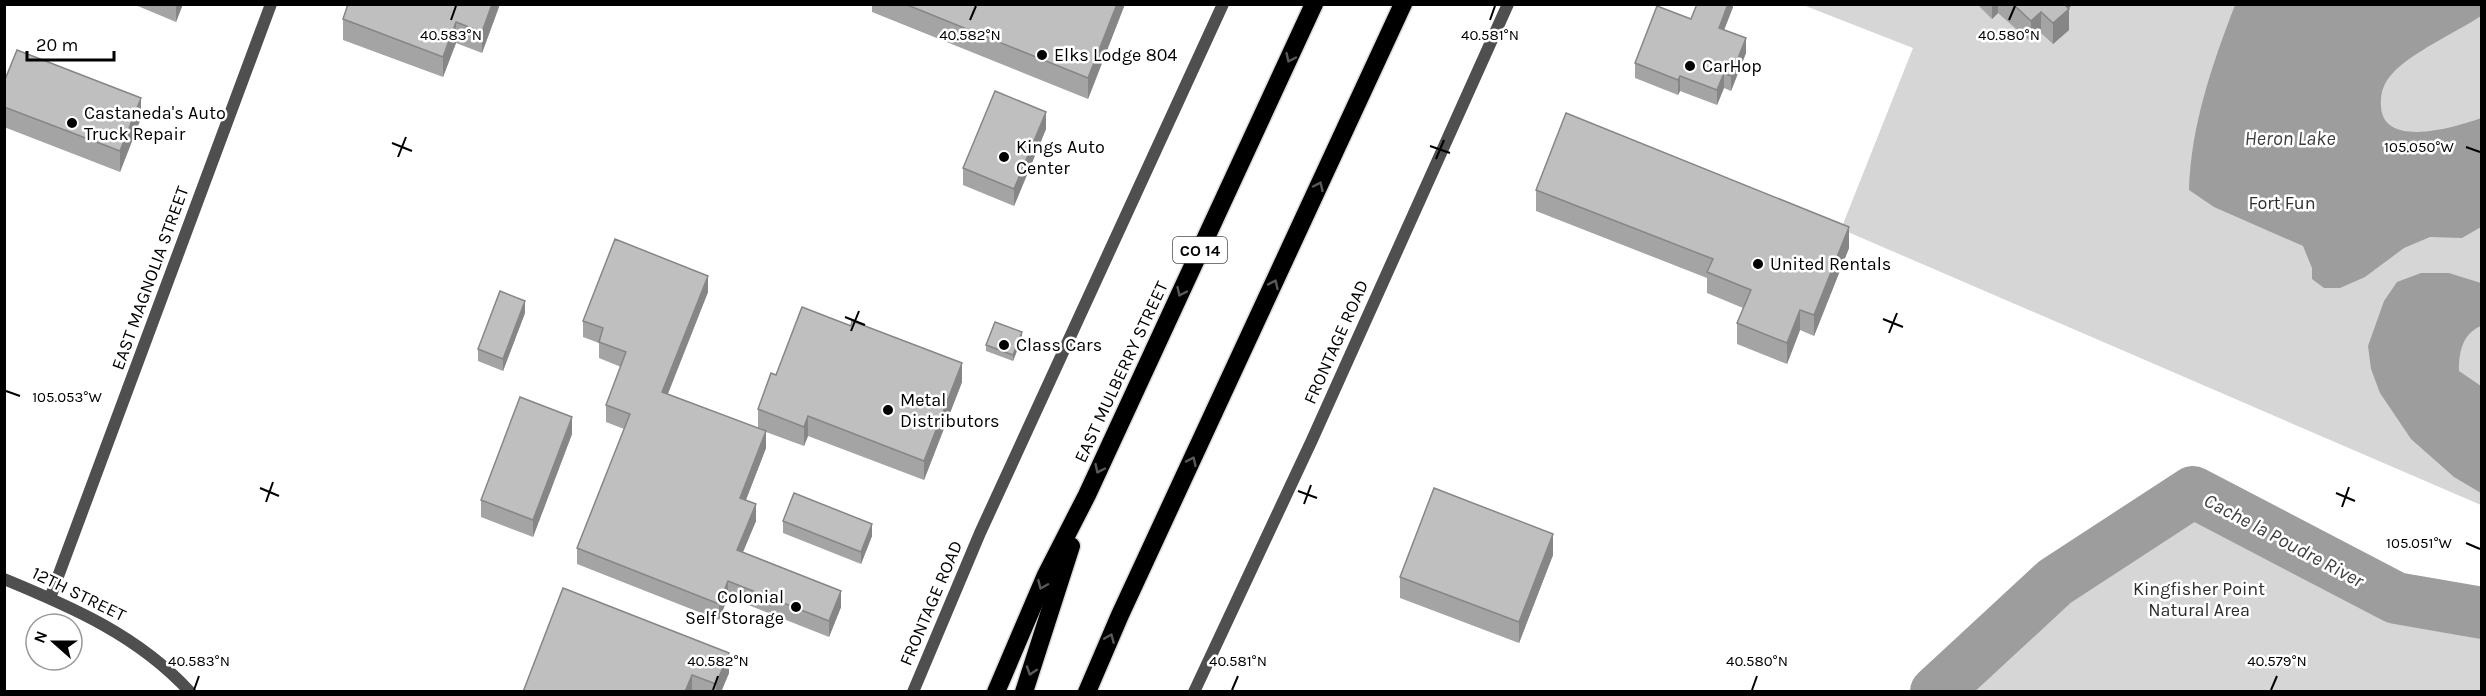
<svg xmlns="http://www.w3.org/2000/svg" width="2486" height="696" viewBox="0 0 2486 696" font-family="Karla,sans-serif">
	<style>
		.green { fill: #d6d6d6 }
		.water { fill: #9d9d9d }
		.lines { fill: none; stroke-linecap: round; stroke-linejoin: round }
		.river { stroke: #9d9d9d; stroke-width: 52 }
		.highway-casing { stroke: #dbdbdb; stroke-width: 21 }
		.street { stroke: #4f4f4f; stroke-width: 12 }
		.highway { stroke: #000; stroke-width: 18 }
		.wall { fill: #a4a4a4 }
		.shaded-wall { fill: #868686 }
		.building { fill: #bfbfbf; stroke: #868686; stroke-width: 1.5 }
		.oneway { stroke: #595959 }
		.ticks { fill: none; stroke: #000; stroke-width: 2 }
		.poi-dot { fill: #000; stroke: #fff; stroke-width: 2 }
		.labels { text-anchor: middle; stroke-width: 5; stroke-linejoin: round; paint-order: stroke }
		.shield { fill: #fff; stroke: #4c4c4c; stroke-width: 1.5 }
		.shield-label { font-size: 16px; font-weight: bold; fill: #000 }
		.poi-label { font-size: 18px; fill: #000; stroke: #fff; text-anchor: start }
		.park-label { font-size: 18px; fill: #2d2d2d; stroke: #fff }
		.street-label { font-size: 18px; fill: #000; stroke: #fff }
		.water-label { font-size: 20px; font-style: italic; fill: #3e3e3e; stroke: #fff }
		.ticks-label { font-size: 15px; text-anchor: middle; fill: #000; stroke: #fff; stroke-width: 5; stroke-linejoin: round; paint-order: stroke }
	</style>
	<rect width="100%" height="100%" fill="#fff"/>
	<!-- green -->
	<g class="green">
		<polygon points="1803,5 2481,5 2481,505 1841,229 1913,48"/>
		<polygon points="2193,492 2396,598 2481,613 2481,691 1936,691 2055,582"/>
	</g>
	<!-- water -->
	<g class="water">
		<path d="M2235,5H2481V16C2457,32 2410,53 2392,74C2383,84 2380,94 2381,107C2384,150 2459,126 2481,118V227L2462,238L2430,237L2404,248L2365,277L2340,288H2324L2312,279V268L2303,246L2214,207L2189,190C2191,125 2212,65 2235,5Z"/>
		<path d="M2421,273H2449L2481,283V326C2462,334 2459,352 2459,371L2481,386V493L2454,477L2411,439L2380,393L2371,369L2368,346L2384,301L2397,282Z"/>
	</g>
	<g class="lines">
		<!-- river -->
		<polyline class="river" points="1936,692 2055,582 2193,492 2396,598 2482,613"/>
		<!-- highway casing -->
		<g class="highway-casing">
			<g id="highway">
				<polyline points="996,692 1046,575 1087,495 1314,4"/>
				<polyline points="1024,692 1071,546"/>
				<polyline points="1087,692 1120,615 1403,4"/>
			</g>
		</g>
		<!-- street -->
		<g class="street">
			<path d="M4,579C72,607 139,636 190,692"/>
			<polyline points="50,598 271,4"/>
			<polyline points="913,692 980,533 1223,4"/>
			<polyline points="1194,692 1312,440 1508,4"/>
		</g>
		<!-- highway -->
		<use href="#highway" class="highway"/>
	</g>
	<!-- wall -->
	<g class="wall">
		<polygon points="133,4 183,4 176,22"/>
		<polygon points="348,4 500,4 482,53 456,43 443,77 343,40 343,19"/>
		<polygon points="872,4 1125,4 1088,99 872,12"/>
		<polygon points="1733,4 1733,7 1724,30 1746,53 1731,91 1724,88 1717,105 1680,91 1678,95 1635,78 1635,63 1691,19"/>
		<polygon points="1977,4 2073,4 2068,9 2069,30 2053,44 2041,33 2031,42 1998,13 1992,19"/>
		<polygon points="4,82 141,118 120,172 4,127"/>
		<polygon points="1046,129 1014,206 963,185 963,168"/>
		<polygon points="1536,190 1849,248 1814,336 1800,330 1787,364 1737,344 1737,323 1743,308 1707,293 1707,278 1536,211"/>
		<polygon points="708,292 668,394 758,428 758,409 776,375 962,382 924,480 808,436 804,446 766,432 766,448 746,500 756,521 743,552 841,607 829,637 728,597 719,620 577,564 577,548 624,429 606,422 606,405 621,367 599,358 599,343 583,337 583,321"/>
		<polygon points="525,313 503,371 478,361 478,349"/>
		<polygon points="1022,338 1013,361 986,351 986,345"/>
		<polygon points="572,434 533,537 481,517 481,500"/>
		<polygon points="783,521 872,536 861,564 783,533"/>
		<polygon points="1553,555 1519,643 1400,598 1400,577"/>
		<polygon points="563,588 729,673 721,692 523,692"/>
	</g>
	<!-- shaded-wall -->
	<g class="shaded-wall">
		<polygon points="176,4 183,4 176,22"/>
		<polygon points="492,4 500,4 482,53 482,32"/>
		<polygon points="1117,4 1125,4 1088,99 1088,78"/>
		<polygon points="1728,4 1733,4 1733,7 1719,43 1719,28"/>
		<polygon points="1992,4 1998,4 1998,13 1992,19"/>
		<polygon points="2059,4 2073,4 2065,12 2069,9 2069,30 2053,44 2053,23"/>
		<polygon points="2041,12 2041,33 2031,42 2031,21"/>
		<polygon points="456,22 456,43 443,77 443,57"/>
		<polygon points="1746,38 1746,53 1731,91 1731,76"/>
		<polygon points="1724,73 1724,88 1717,105 1717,90"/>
		<polygon points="1680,76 1680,91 1678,95 1678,80"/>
		<polygon points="141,98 141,118 120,172 120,151"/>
		<polygon points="1046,112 1046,129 1014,206 1014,189"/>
		<polygon points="1849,227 1849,248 1814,336 1814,315"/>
		<polygon points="708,276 708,292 662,408 662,392"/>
		<polygon points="525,301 525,313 503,371 503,359"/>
		<polygon points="1800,310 1800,330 1787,364 1787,343"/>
		<polygon points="1022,332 1022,338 1013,361 1013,355"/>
		<polygon points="962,363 962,382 924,480 924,461"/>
		<polygon points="808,416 808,436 804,446 804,427"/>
		<polygon points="572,417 572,434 533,537 533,520"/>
		<polygon points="766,431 766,448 740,515 740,498"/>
		<polygon points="756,504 756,521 737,566 737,550"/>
		<polygon points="872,524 872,536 861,564 861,552"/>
		<polygon points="1553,534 1553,555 1519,643 1519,622"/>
		<polygon points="728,581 728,597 719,620 719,604"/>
		<polygon points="841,591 841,607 829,637 829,621"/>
		<polygon points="729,653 729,673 721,692 716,692 716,684"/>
		<polygon points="692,675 692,692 685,692"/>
	</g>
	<!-- building -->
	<g class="building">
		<polygon points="348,4 492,4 482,32 456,22 443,57 343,19"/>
		<polygon points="905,4 1117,4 1088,78"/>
		<polygon points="1697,4 1728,4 1719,28 1746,38 1731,76 1724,73 1717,90 1680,76 1678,80 1635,63 1657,6 1691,19"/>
		<polygon points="2013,4 2064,4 2069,9 2053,23 2041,12 2031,21"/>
		<polygon points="17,50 141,98 120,151 4,107 4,82"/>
		<polygon points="995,91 1046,112 1014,189 963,168"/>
		<polygon points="1566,113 1849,227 1814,315 1800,310 1787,343 1737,323 1751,290 1707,272 1713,259 1536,190"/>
		<polygon points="615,239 708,276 662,392 766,431 740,498 756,504 737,550 841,591 829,621 728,581 719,604 577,548 630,414 606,405 626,352 599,342 603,328 583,321"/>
		<polygon points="500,291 525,301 503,359 478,349"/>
		<polygon points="802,307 851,326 852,321 962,363 924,461 808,416 804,427 758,409 771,373 776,375"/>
		<polygon points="995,322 1022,332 1013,355 986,345"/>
		<polygon points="520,397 572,417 533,520 481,500"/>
		<polygon points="1434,488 1553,534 1519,622 1400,577"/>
		<polygon points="794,493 872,524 861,552 783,521"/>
		<polygon points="563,588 729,653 716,684 692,675 685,692 523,692"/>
	</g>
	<!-- one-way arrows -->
	<defs><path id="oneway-chevron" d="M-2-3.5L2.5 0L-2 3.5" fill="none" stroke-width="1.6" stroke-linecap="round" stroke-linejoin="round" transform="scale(1.5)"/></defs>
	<g class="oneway">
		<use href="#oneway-chevron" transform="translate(1290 58) rotate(115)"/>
		<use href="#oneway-chevron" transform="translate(1319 186) rotate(-65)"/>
		<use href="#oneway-chevron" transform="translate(1274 284) rotate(-65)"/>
		<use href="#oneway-chevron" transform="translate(1181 292) rotate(115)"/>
		<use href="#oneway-chevron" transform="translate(1192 461) rotate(-65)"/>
		<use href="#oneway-chevron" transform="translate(1099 469) rotate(115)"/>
		<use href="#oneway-chevron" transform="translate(1042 585) rotate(113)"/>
		<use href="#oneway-chevron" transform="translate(1110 638) rotate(-67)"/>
		<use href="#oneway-chevron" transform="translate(1031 671) rotate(108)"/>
	</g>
	<!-- ticks -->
	<path class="ticks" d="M451,20L456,6M970,20L976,6M1490,20L1495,6M2009,20L2015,6M392,143L412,151M1430,146L1450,153M2466,147L2480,152M398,157L406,137M1436,159L1444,140M845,317L865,325M1883,319L1903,327M851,331L859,311M1889,333L1897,313M6,391L20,396M260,488L279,496M1298,491L1317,498M2336,493L2355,501M266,502L273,482M1304,504L1311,485M2342,507L2349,487M2466,543L2480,549M194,690L199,676M713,690L718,676M1232,690L1238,676M1752,690L1757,676M2271,690L2277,676"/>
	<!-- markers -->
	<g class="poi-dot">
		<circle cx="1042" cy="55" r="6"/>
		<circle cx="1690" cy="66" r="6"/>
		<circle cx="72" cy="123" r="6"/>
		<circle cx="1004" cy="157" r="6"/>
		<circle cx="1758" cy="264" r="6"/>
		<circle cx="1004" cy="345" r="6"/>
		<circle cx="888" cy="410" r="6"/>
		<circle cx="796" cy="607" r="6"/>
	</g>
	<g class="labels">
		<!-- shield labels -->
		<rect class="shield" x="1173" y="237" width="54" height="26" rx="4.5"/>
		<g class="shield-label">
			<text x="1200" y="256">CO 14</text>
		</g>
		<!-- poi labels -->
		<g class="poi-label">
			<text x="1054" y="61">Elks Lodge 804</text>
			<text x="1702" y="72">CarHop</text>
			<text x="84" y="119">Castaneda's Auto<tspan x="84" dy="21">Truck Repair</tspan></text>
			<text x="1016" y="153">Kings Auto<tspan x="1016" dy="21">Center</tspan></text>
			<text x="1770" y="270">United Rentals</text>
			<text x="1016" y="351">Class Cars</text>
			<text x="900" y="406">Metal<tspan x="900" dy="21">Distributors</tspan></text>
			<text x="784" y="603" text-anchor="end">Colonial<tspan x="784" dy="21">Self Storage</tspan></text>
		</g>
		<!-- park labels -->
		<g class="park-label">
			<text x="2282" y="209">Fort Fun</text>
			<text x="2199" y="595">Kingfisher Point<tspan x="2199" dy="21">Natural Area</tspan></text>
		</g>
		<!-- street labels -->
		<g class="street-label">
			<text transform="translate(150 278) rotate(-70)" y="6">EAST MAGNOLIA STREET</text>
			<text transform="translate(1336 342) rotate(-66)" y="6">FRONTAGE ROAD</text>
			<text transform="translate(1121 372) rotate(-65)" y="6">EAST MULBERRY STREET</text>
			<text transform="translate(79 594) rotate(26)" y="6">12TH STREET</text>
			<text transform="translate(931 603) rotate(-67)" y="6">FRONTAGE ROAD</text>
		</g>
		<!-- water labels -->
		<g class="water-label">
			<text x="2290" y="145">Heron Lake</text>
			<text transform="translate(2284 540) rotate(28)" y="7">Cache la Poudre River</text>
		</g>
	</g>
	<g class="ticks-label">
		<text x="2009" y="40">40.580°N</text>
		<text x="451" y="40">40.583°N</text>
		<text x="970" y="40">40.582°N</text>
		<text x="1490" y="40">40.581°N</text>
		<text x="2419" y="152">105.050°W</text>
		<text x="67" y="402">105.053°W</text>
		<text x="2419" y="548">105.051°W</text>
		<text x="199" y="666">40.583°N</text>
		<text x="718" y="666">40.582°N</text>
		<text x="1238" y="666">40.581°N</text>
		<text x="1757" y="666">40.580°N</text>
		<text x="2277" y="666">40.579°N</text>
	</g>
	<!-- border -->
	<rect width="2486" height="696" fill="none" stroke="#000000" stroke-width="12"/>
	<!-- north arrow -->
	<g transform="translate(54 642) rotate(291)"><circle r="28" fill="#ffffff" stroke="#999999" stroke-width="1.5"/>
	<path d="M0-4.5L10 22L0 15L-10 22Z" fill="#000000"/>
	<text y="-9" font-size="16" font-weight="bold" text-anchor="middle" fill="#000000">N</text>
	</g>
	<!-- scale -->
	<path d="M27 51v9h87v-9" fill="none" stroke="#000000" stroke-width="3"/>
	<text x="36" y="51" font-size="18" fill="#000000" stroke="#ffffff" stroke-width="4.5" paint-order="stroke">20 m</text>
</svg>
